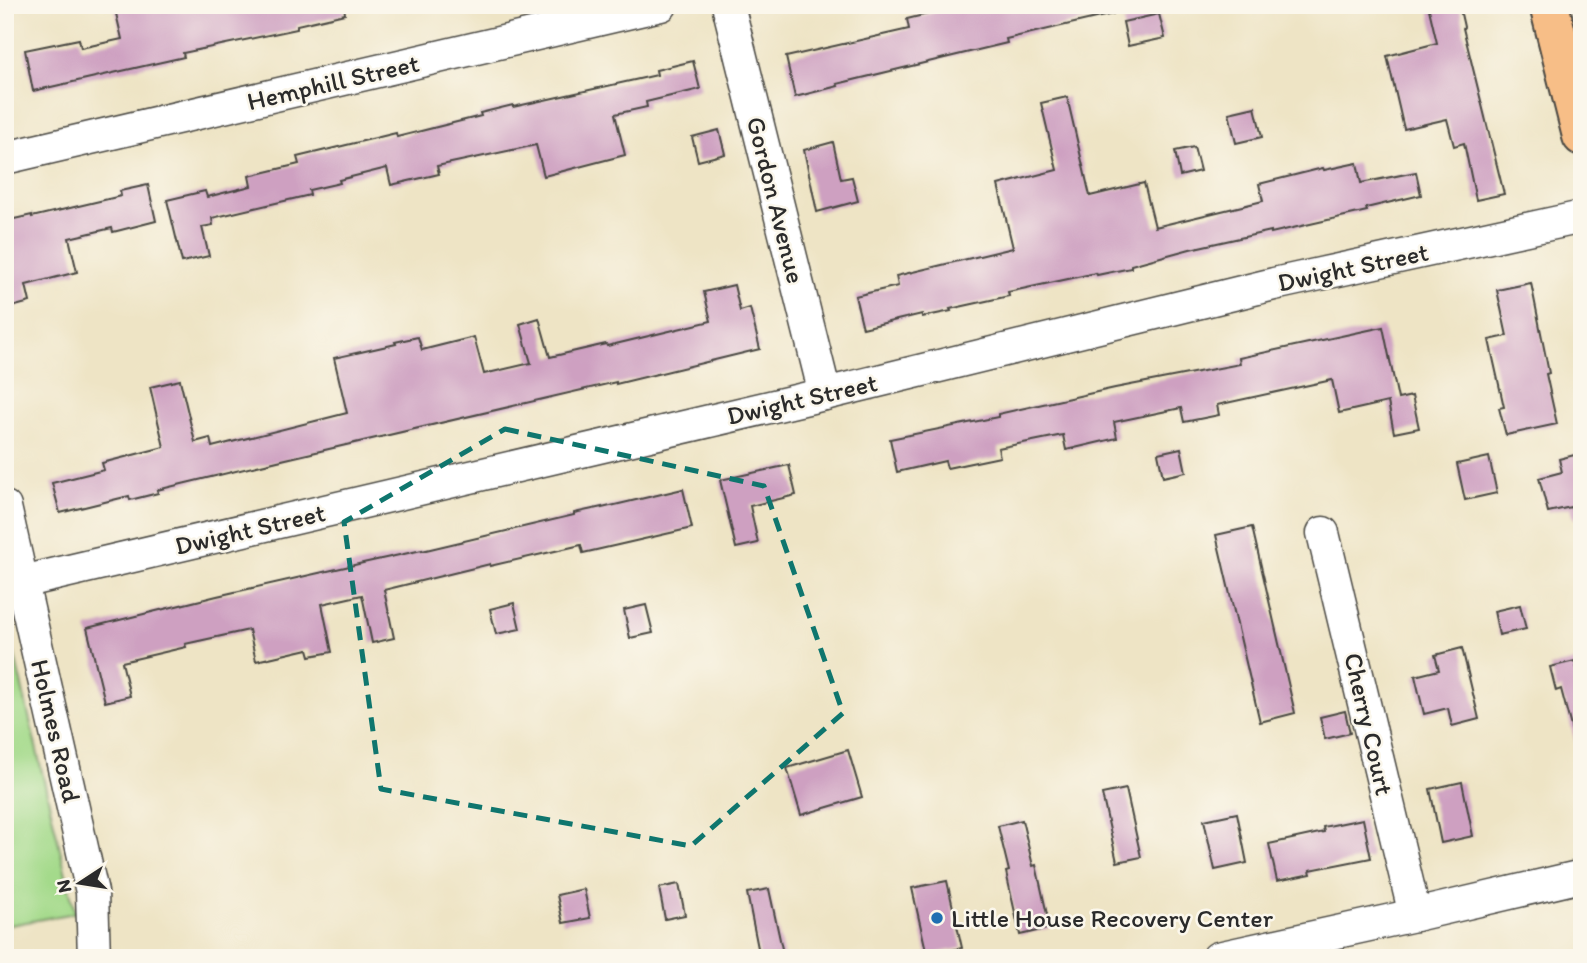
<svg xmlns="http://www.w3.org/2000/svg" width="1587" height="963" viewBox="0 0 1587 963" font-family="Itim,sans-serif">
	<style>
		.built { fill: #f5cfda }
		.green { fill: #a4da8b; stroke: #68825b; stroke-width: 2 }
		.building { fill: #cea0c1 }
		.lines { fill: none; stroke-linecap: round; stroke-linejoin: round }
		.minor-casing { stroke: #484742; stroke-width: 35 }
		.major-casing { stroke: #484742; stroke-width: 42 }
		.minor { stroke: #fff; stroke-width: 32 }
		.major { stroke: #f7be87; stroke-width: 38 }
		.marked { fill: none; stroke: #0f766e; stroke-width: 5; stroke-dasharray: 14 9; stroke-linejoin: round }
		.poi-dot { fill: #1f6fb2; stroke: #fbf7ec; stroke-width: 2.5 }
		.labels { text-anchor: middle; stroke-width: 5; stroke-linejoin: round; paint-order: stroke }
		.street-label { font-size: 26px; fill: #2b2b2b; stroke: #fbf7ec }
		.poi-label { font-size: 26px; fill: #2b2b2b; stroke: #fbf7ec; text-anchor: start }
	</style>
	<rect width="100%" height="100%" fill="#fbf7ec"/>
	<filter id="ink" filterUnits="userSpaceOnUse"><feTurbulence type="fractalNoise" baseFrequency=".0143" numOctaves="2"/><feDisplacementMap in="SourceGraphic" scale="14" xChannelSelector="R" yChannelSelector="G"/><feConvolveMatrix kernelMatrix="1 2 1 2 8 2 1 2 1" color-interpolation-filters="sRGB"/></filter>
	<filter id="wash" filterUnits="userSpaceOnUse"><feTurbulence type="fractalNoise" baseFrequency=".00686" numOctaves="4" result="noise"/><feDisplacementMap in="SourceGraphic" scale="28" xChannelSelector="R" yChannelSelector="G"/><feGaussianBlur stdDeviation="1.57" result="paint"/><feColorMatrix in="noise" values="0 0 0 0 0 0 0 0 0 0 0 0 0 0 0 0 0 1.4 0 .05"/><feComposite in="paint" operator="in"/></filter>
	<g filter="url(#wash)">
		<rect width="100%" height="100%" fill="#eee4c5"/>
		<!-- built -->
		<polygon class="built" points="1569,5 1582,5 1582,52"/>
		<!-- green -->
		<polygon class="green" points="5,614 75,913 5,926"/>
		<g id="blocks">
			<!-- building -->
			<g class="building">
				<polygon points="114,5 344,5 345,14 297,25 297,29 183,53 184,57 33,91 25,50 79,39 81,48 122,39"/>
				<polygon points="965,5 1112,5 1113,14 1006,39 1007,43 837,84 838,86 795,97 786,57 909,29 907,19"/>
				<polygon points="1428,5 1459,5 1464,27 1463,28 1504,194 1476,200 1464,143 1454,146 1447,119 1404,129 1387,56 1437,43"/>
				<polygon points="1159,14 1165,38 1128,46 1123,22"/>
				<polygon points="693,61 700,89 646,102 647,107 615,114 625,155 544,176 536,145 437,166 439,174 391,185 387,168 339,180 340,183 309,190 310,195 212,218 213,225 202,227 209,256 182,262 167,200 205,191 207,197 251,186 249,176 299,164 297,157 396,133 397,137 481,116 480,113 513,105 513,107 657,75 656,70"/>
				<polygon points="1067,97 1090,196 1144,183 1155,227 1263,201 1259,184 1323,168 1324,170 1357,163 1361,183 1416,172 1421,195 1366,208 1367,211 1271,233 1271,231 1190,249 1131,265 1131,268 1097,275 1096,273 1008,292 1009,296 950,309 951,311 922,317 922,314 863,328 855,296 898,286 896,276 1013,248 998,185 1057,170 1041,103"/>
				<polygon points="1255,107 1262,137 1236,143 1229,113"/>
				<polygon points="719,130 725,154 698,161 692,137"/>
				<polygon points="833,142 841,179 852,177 858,201 817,212 804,150"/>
				<polygon points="1194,147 1200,171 1180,176 1175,151"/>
				<polygon points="148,185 156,221 113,232 112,228 69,238 77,272 26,285 30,302 8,308 5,296 5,221 32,215 32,217 121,196 120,191"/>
				<polygon points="1531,283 1549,373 1546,374 1557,424 1506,435 1499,408 1504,407 1489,340 1507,336 1497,290"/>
				<polygon points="734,285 740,311 750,308 760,349 616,384 616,382 286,459 157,490 158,493 130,500 129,496 60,513 52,483 104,470 102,463 164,447 150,387 180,380 195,442 210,438 212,447 347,413 334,358 396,344 395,342 418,337 422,350 474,337 484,374 531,363 520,324 539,318 550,357 606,344 607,346 711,321 704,292"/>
				<polygon points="1383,327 1398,399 1412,396 1419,428 1394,433 1388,402 1339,413 1332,380 1217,405 1219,415 1184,422 1181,408 1114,422 1117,438 1066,450 1063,435 998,448 1000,457 947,468 945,461 897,472 890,439 998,417 998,414 1115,388 1240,364 1239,358"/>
				<polygon points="1181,448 1186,472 1163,477 1158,453"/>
				<polygon points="1582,453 1582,518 1574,519 1571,507 1548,512 1539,478 1562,472 1559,459"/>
				<polygon points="1489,457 1497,493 1465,500 1457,464"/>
				<polygon points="789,465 796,495 750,506 758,543 736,548 720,480"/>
				<polygon points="683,489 692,528 583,553 581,545 490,566 490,564 384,590 394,638 372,643 362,595 322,604 332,652 310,656 308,649 256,661 249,630 185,644 186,647 122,662 130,696 105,702 87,628 217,596 363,563 422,550 422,551 574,515 574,513 602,507 602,508"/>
				<polygon points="1252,527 1295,713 1260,722 1216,535"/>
				<polygon points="514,603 520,629 496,634 490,609"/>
				<polygon points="646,605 653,633 630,638 624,610"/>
				<polygon points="1520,605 1526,629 1499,635 1494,611"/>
				<polygon points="1462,648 1479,719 1452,726 1448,708 1424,714 1415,676 1439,670 1435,655"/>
				<polygon points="1575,661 1582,689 1582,741 1575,742 1561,689 1556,691 1550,667"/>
				<polygon points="1345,711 1350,733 1325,739 1320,717"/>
				<polygon points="848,750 862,797 801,815 787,768"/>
				<polygon points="1462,782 1473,836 1441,843 1430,789"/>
				<polygon points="1126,789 1141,857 1117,862 1102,794"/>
				<polygon points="1237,813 1247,863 1215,870 1204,820"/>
				<polygon points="1363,819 1371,858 1310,870 1311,874 1277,881 1269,844 1324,832 1323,827"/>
				<polygon points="1022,820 1033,866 1036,865 1050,928 1020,935 1006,872 1009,871 998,826"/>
				<polygon points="947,881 962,948 927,955 912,888"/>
				<polygon points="679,884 685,915 665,919 659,888"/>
				<polygon points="584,889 590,918 563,923 557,895"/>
				<polygon points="769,889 784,958 760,958 747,893"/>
			</g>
		</g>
	</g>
	<g filter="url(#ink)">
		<use href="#blocks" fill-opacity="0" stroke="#484742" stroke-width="2"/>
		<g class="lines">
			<!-- minor casing -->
			<g class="minor-casing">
				<g id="minor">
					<polyline points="728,5 825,394"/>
					<polyline points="5,158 661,5"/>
					<polyline points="5,507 92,892 94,958"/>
					<polyline points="1323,533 1415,915"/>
					<polyline points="22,582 825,394 1274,284 1582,217"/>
					<polyline points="1218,958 1415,915 1582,876"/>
				</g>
			</g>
			<!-- major casing -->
			<g class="major-casing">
				<polyline id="major" points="1549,5 1582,136"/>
			</g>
			<!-- minor -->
			<use href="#minor" class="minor"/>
			<!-- major -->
			<use href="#major" class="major"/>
		</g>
	</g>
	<!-- marked area -->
	<path class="marked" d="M505,429L764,486L843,713L691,846L381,789L344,522Z"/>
	<!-- markers -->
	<circle class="poi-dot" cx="937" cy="918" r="7"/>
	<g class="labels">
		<!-- street labels -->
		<g class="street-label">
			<text transform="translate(333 82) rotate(-13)" y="9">Hemphill Street</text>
			<text transform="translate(776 200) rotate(76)" y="9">Gordon Avenue</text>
			<text transform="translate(1353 267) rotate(-12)" y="9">Dwight Street</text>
			<text transform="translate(802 399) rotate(-13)" y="9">Dwight Street</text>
			<text transform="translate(250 529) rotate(-13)" y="9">Dwight Street</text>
			<text transform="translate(1369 724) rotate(77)" y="9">Cherry Court</text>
			<text transform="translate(56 731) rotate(77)" y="9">Holmes Road</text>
		</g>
		<!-- poi labels -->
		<g class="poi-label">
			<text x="951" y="927">Little House Recovery Center</text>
		</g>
	</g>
	<!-- margin -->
	<rect width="1587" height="963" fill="none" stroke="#fbf7ec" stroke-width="28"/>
	<!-- north arrow -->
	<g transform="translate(80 883) rotate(258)" stroke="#fbf7ec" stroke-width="5" paint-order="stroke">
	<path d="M0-5L12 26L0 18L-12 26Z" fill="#2b2b2b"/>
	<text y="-10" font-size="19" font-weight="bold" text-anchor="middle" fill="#2b2b2b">N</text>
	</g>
</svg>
